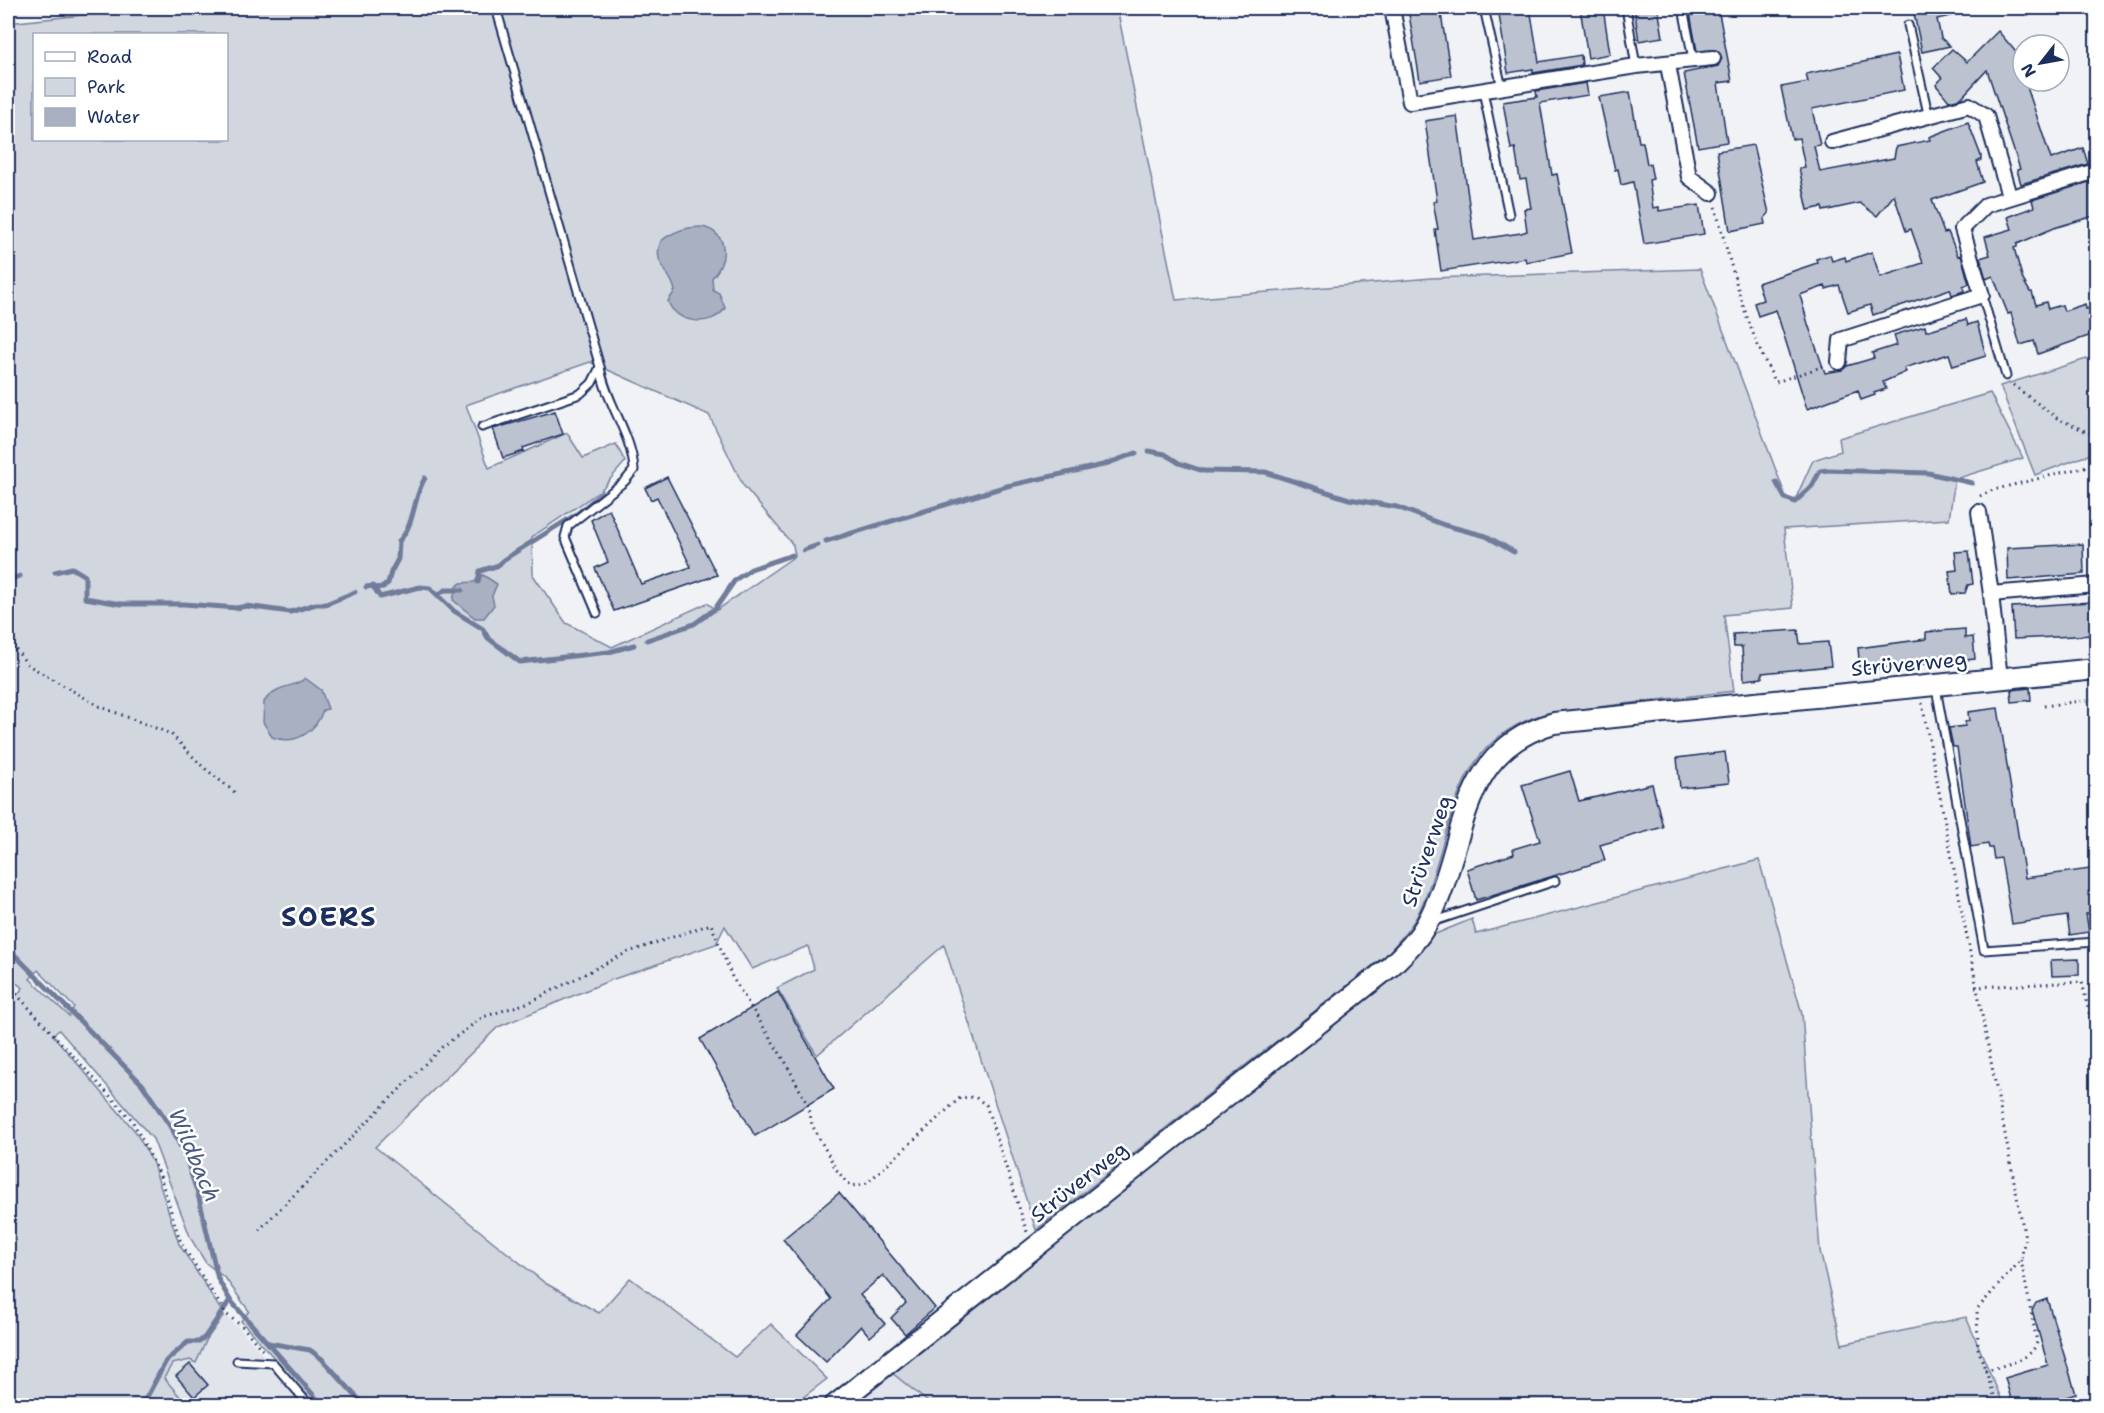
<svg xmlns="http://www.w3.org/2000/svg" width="2104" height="1413" viewBox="0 0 2104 1413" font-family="'Shantell Sans',sans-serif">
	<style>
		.built { fill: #e1e4ea }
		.green { fill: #d2d6df; stroke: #76829e; stroke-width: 1.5; fill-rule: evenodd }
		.water { fill: #a8b0c2; stroke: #707c9a; stroke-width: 1.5 }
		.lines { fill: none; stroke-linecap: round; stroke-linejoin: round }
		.stream { stroke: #707c9a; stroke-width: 5 }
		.building { fill: #bcc2d0; stroke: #1b2f5e; stroke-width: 1.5 }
		.lane-casing { stroke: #1b2f5e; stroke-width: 11 }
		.street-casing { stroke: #1b2f5e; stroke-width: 18 }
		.secondary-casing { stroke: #1b2f5e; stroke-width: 24 }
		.path { stroke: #1b2f5e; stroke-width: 3; stroke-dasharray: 1.5 4.5; stroke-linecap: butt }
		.lane { stroke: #fff; stroke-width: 7 }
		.street { stroke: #fff; stroke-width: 14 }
		.secondary { stroke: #fff; stroke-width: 20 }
		.labels { text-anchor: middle; stroke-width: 5; stroke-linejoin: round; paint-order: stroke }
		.street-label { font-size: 21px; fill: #1b2f5e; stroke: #fff }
		.water-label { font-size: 22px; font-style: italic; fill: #4c5c81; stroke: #fff }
		.district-label { font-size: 27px; font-weight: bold; letter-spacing: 1.5px; fill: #1b2f5e; stroke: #fff }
	</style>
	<rect width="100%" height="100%" fill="#f1f2f5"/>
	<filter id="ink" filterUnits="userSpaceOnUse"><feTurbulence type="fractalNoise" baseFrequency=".0167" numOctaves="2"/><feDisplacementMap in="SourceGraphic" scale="12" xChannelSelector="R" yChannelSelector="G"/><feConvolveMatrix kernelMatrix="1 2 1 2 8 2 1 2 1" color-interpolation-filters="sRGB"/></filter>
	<g filter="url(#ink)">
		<!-- built -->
		<g class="built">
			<polygon points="224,1315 240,1329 307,1405 187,1405 164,1379 172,1364 190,1360 197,1363 207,1339"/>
			<polygon points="891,1372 933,1405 851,1406"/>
		</g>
		<!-- green -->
		<g class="green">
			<path d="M149,8H1117L1176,300L1431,278L1700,269L1786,497L1795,500L1813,460L1841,451L1839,438L1990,393L2023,458L1955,479L1949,519L1784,529L1793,608L1724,615L1734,691L1548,713C1445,740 1456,836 1417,916C1409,930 1397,943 1386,955L1036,1230L944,945L817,1055L777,988L814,969L808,946L752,969L725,926L716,944L611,980L498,1027L375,1147L545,1283L599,1313L630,1278L735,1357L771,1324L827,1379L793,1405H316L241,1321L249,1311L226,1279L206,1263L191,1239L153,1139L59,1030L53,1035L135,1131L152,1161L179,1244L224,1315L207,1339L196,1363L190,1360L172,1364L164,1378L187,1405H8V989L17,995L23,988L8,977V23ZM34,34H226V140H34ZM590,362L709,415L743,485L793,545L795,556L717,610L707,603L612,647L566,623L533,575L532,537L600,491L625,462L616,444L583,458L567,433L489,468L466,405ZM38,970L74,1007L69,1016L30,979Z"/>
			<polygon points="2096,356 2096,452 2035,475 2000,386"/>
			<polygon points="1759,860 1802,1014 1820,1251 1842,1344 1966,1317 2003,1403 2007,1405 933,1406 891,1372 1428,937 1472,919 1476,934"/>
		</g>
		<!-- water -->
		<g class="water">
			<path d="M703,227C729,234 728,260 712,278L713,290L719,293L725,308C713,328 675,324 668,301L675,291C672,272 651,264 661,241C674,231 686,227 703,227Z"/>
			<polygon points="483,575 497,584 492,596 494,605 484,618 475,618 453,600 456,587 461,583 474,582"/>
			<path d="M305,678L321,690L328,709L323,710C316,732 295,746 272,737L263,722L264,702C278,682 295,689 305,678Z"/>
		</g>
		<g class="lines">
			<!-- stream -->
			<g class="stream">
				<polyline points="1149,451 1165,454 1179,463 1203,471 1265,472 1349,499 1397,507 1444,525 1486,536 1514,552"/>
				<polyline points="1776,482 1785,498 1795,502 1812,486 1820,471 1828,470 1928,473 1972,483"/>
				<polyline points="826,541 1007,486 1103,465 1136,453"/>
				<polyline points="804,550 818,545"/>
				<polyline points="55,572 72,568 85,576 85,598 121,604 184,604 237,608 246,606 290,612 316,604 326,604 355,592"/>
				<polyline points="8,580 20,576"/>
				<polyline points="478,582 480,571 499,565 503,560 578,513 602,493"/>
				<polyline points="366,587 373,586 380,597 420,587 430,588 454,611 483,629 488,638 520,662 609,652 634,645"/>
				<path d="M374,588L383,587L388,583L391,572L398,559L399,541C415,525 413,497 425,478"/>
				<polyline points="438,595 445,590 462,590"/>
				<polyline points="647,640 694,624 715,609 735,580 751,569 792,555"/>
				<polyline points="8,948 142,1084 170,1126 184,1153 198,1194 218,1279 230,1300 323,1406"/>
				<polyline points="268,1343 310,1350 322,1359 365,1406"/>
				<polyline points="142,1406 166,1361 188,1342 199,1342 205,1337 230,1300"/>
			</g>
		</g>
		<!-- building -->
		<g class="building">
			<polygon points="1408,8 1440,8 1451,76 1420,81"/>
			<polygon points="1498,8 1530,8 1539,62 1581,55 1582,65 1533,73 1533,69 1508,73"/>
			<polygon points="1580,8 1603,8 1610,54 1588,58"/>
			<polygon points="1634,8 1658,8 1663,37 1639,41"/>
			<polygon points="1689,8 1718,8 1732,81 1718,83 1727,142 1698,147 1684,73 1718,66 1722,58 1716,50 1697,51"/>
			<polygon points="1922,8 1962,8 1963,13 1937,19 1941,38 1950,46 1922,52 1913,9"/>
			<polygon points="1998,31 2016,52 2023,81 2025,81 2051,159 2083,148 2088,164 2021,184 2017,170 2020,169 1987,70 1961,98 1949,101 1936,85 1942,78 1933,68 1952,49 1967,62"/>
			<polygon points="1897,55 1904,90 1812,109 1820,145 1814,146 1820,172 1894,158 1896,147 1930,140 1929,137 1968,122 1981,156 1981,160 1977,162 1983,182 1932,200 1944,233 1948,232 1958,256 1961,255 1969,284 1963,286 1964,291 1952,295 1950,289 1873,315 1870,305 1848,312 1839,285 1826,289 1825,286 1800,295 1808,324 1825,373 1842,370 1847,366 1874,358 1872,353 1897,345 1894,335 1925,326 1926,331 1966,319 1968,325 1977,322 1986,356 1953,366 1949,354 1904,368 1906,372 1883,382 1886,389 1874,393 1875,395 1861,400 1858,390 1807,409 1776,310 1758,316 1754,303 1763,300 1758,283 1817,263 1816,259 1830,255 1832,261 1845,257 1846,261 1872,252 1880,277 1923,263 1911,229 1906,231 1894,195 1877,216 1860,203 1823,211 1822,207 1808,210 1799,168 1805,167 1799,138 1792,139 1781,87 1808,82 1806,74"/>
			<polygon points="1586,83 1588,95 1540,103 1552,175 1557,174 1572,253 1526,262 1525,258 1441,271 1435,230 1438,229 1433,202 1437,201 1425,121 1457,116 1474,240 1521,233 1527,231 1524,209 1531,208 1526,179 1520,180 1515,148 1511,149 1503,102 1537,97 1536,91"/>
			<polygon points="1630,92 1639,142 1643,142 1647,164 1650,164 1653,179 1649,180 1653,208 1659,207 1659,211 1699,205 1704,234 1644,244 1633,182 1621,185 1618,169 1615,170 1599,97"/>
			<polygon points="1753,145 1769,213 1764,219 1765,224 1730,231 1717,151"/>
			<polygon points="2089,182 2095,184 2097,189 2097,215 2054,228 2017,244 2017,247 2014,248 2023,280 2030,292 2032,292 2036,305 2046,302 2048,309 2062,305 2064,311 2085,304 2086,309 2097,306 2097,333 2038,354 2034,341 2020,345 2011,313 2008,314 1993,276 1986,279 1980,258 1990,255 1985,237 2012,229 2008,217 2034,207 2032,200"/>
			<polygon points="555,411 563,434 523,448 524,451 503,458 493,429"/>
			<polygon points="667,477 717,575 614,611 595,568 608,562 591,520 609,509 641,584 691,567 657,497 651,500 645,488"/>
			<polygon points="2083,544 2084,574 2008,580 2007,548"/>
			<polygon points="1969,551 1973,584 1968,585 1965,593 1952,594 1949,571 1957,570 1955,552"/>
			<polygon points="2091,602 2093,635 2014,639 2012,607"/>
			<polygon points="1965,629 1965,638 1973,637 1975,659 1860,670 1858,648 1926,639 1926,632"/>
			<polygon points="1798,630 1800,644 1828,642 1831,666 1762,673 1762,678 1744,680 1742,647 1734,647 1733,634"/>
			<polygon points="2030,688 2031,700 2012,702 2011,690"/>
			<polygon points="1998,708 2025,878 2097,868 2097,913 2086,914 2089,932 2070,935 2067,916 2012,924 2001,858 1994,859 1992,848 1989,848 1988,844 1971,847 1957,747 1953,747 1949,728 1965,726 1965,722 1969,721 1968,712"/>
			<polygon points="1725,752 1729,783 1680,788 1677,758"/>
			<polygon points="1570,771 1579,801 1652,784 1663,827 1600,845 1605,860 1476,900 1467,869 1514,854 1513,849 1540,841 1522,785"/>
			<polygon points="2079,959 2079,975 2052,976 2051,960"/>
			<polygon points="778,992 834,1089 755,1136 700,1039"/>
			<polygon points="839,1193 935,1308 905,1334 891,1318 906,1303 883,1275 860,1295 885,1324 870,1337 861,1326 826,1362 797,1335 831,1299 783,1239"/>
			<polygon points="2047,1299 2076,1394 2037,1406 2013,1406 2005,1378 2048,1365 2032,1310 2036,1303"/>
			<polygon points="190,1364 208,1385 194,1397 176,1376"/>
		</g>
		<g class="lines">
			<!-- lane casing -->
			<g class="lane-casing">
				<g id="lane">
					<polyline points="1484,8 1502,88"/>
					<polyline points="1626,8 1636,66"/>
					<polyline points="1683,8 1693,59"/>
					<polyline points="1908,25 1929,118"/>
					<polyline points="1483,91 1509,215"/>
					<polyline points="1982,295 2006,376"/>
					<polyline points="482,427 580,394 592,383 600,367 496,8"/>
					<path d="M597,613L565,537L568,526L625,481L634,470C632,434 606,403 600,367"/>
					<polyline points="1936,688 1984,950 2096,942"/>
					<polyline points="1432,922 1555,881"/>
					<polyline points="237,1361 273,1363 310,1406"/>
				</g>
			</g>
			<!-- street casing -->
			<g class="street-casing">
				<g id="street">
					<polyline points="1392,8 1410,102 1636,66 1713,58"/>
					<polyline points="1668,65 1689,177 1711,193"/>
					<polyline points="1832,142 1969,105 1986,116 2009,196"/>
					<polyline points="1839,362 1841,340 1982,295 1962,229 1986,205 2089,173 2096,175"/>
					<polyline points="1979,512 1991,594"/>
					<polyline points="2000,679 1991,594 2096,585"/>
				</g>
			</g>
			<!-- secondary casing -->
			<g class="secondary-casing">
				<path id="secondary" d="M834,1406L1391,966C1404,953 1417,941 1426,925C1469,849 1452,752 1554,723L2096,669"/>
			</g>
			<!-- path -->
			<g class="path">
				<path d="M1715,207C1732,266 1745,328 1776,382L1827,365"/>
				<polyline points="2013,385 2057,418 2096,436"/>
				<polyline points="1980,496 1993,490 2096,464"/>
				<polyline points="8,640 28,665 99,706 171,734 202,766 238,795"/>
				<polyline points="1922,703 2025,1238 2021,1260 1977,1309 1978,1348 1996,1401 2002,1406"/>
				<polyline points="2044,706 2096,699"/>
				<polyline points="8,985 132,1120 159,1173 181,1243 226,1314 243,1327 262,1350"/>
				<polyline points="1975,987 2082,982 2096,1043"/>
				<polyline points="259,1230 442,1047 483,1017 530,1002 626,953 711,924 732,977 786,1063 809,1108 812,1125 836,1169 847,1183 856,1186 867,1183 960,1098 975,1097 986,1105 1027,1232"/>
				<path d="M1985,1371C2002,1365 2032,1361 2037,1342L2021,1260"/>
			</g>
			<!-- lane -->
			<use href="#lane" class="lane"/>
			<!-- street -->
			<use href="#street" class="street"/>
			<!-- secondary -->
			<use href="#secondary" class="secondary"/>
		</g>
	</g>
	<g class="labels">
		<!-- street labels -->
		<g class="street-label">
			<text transform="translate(1909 664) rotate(-5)" y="7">Strüverweg</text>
			<text transform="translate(1427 851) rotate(-71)" y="7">Strüverweg</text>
			<text transform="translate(1079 1182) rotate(-38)" y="7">Strüverweg</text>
		</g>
		<!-- water labels -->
		<g class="water-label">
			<text transform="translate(195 1155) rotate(67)" y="8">Wildbach</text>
		</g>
		<!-- district labels -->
		<g class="district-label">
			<text x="329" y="926">SOERS</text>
		</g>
	</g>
	<!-- margin -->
	<rect width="2104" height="1413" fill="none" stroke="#fff" stroke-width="30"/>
	<rect x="15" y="15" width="2074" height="1383" fill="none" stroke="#1b2f5e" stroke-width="2" filter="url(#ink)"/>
	<!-- legend -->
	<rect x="33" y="33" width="195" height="108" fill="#ffffff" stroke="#a4acbf" stroke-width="1.5"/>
	<rect x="45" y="52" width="30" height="9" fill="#ffffff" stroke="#a4acbf" stroke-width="1.5"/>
	<text x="87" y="63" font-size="18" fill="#1b2f5e">Road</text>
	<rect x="45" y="78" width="30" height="18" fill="#d2d6df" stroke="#a4acbf" stroke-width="1.5"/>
	<text x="87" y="93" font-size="18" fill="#1b2f5e">Park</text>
	<rect x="45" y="108" width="30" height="18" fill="#a8b0c2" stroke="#a4acbf" stroke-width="1.5"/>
	<text x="87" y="123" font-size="18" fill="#1b2f5e">Water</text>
	<!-- north arrow -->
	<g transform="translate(2041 63) rotate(239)"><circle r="28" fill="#ffffff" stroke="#a4acbf" stroke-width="1.5"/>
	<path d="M0-4.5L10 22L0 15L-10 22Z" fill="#1b2f5e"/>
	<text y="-9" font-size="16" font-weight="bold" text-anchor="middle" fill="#1b2f5e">N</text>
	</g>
</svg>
